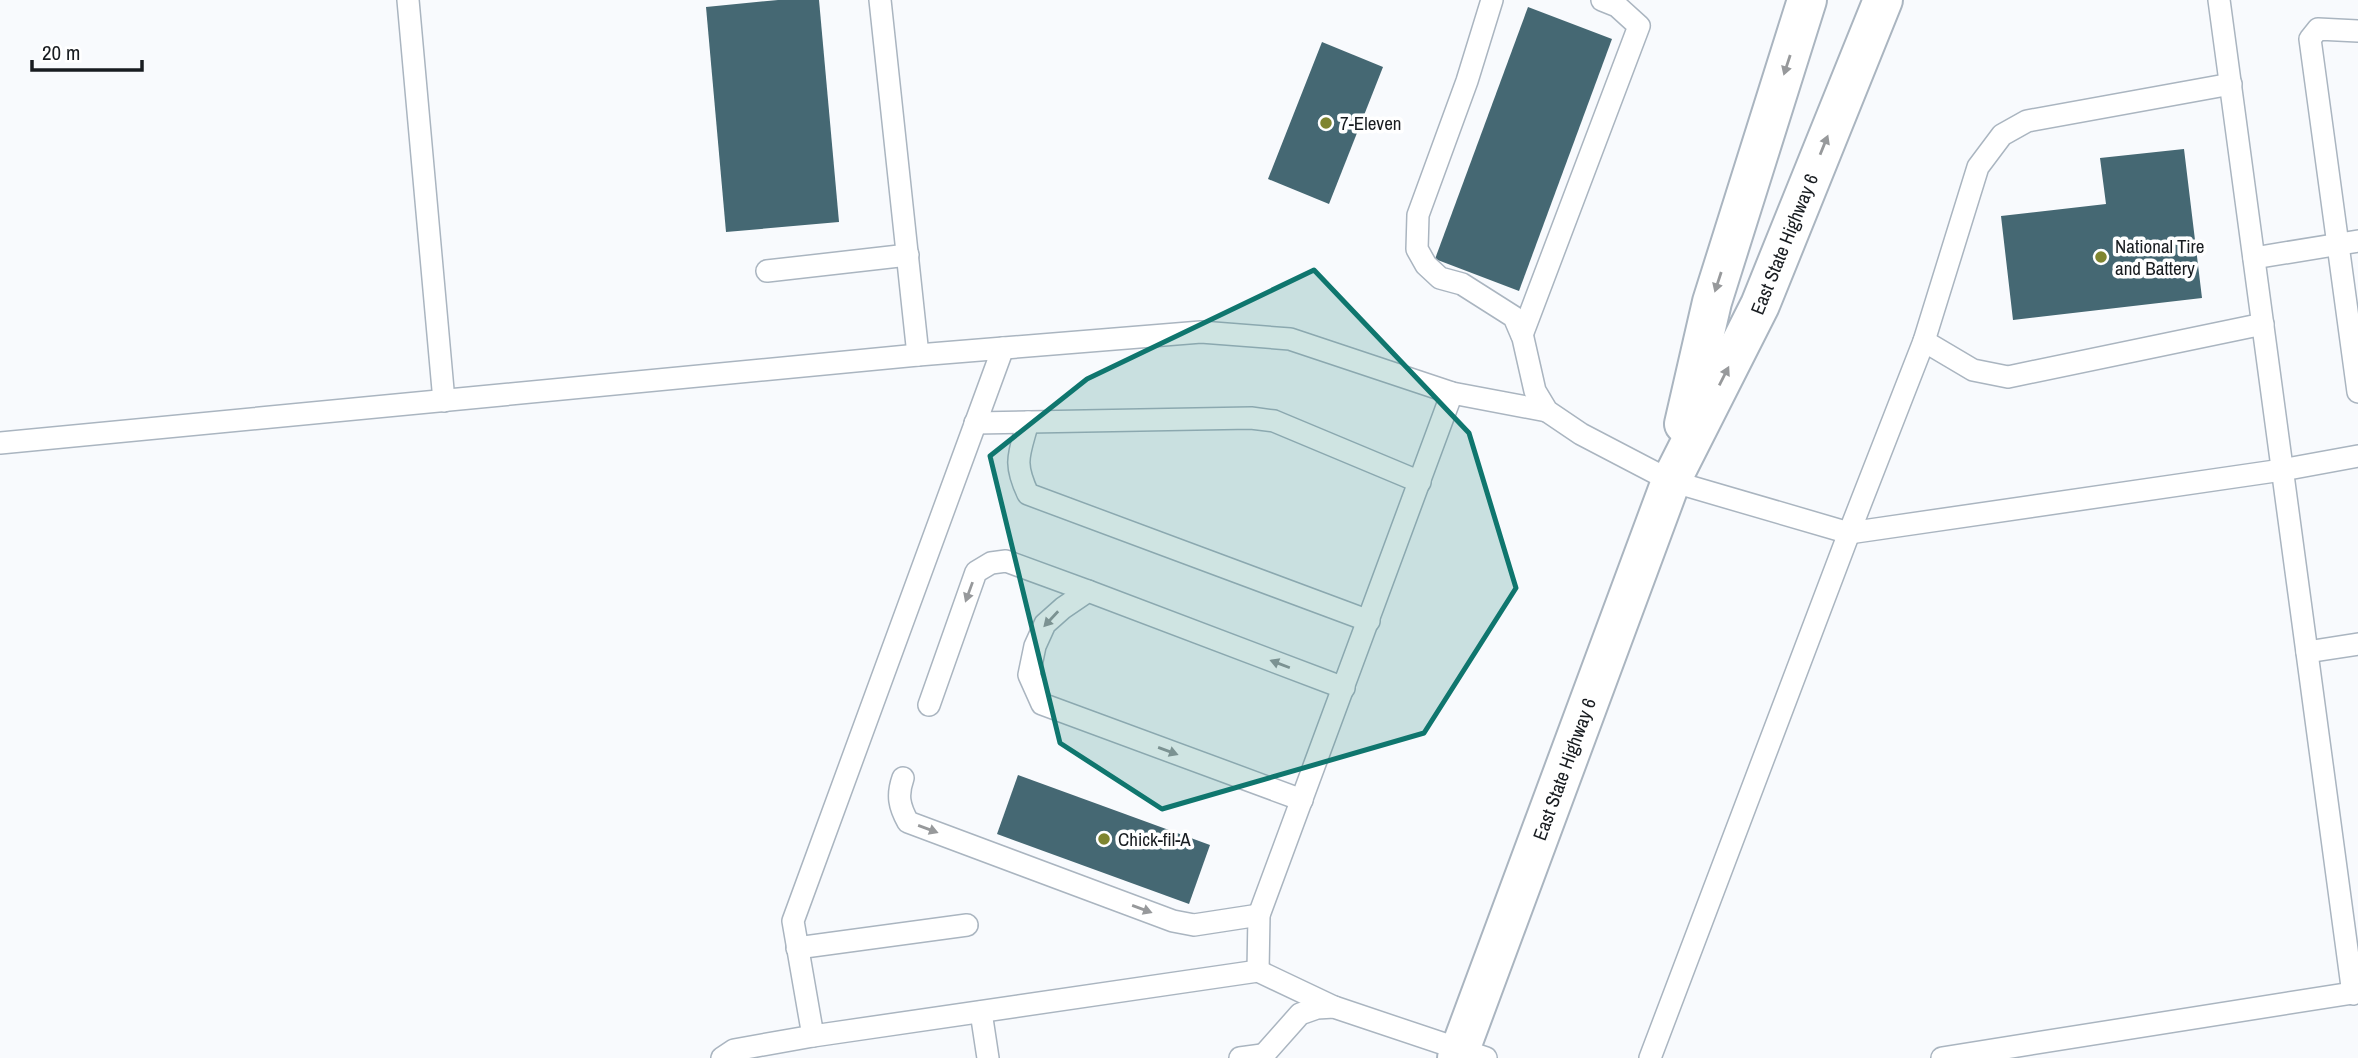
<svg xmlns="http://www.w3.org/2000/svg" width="2358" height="1058" viewBox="0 0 2358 1058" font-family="'Archivo Narrow',sans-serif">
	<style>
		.building { fill: #456873 }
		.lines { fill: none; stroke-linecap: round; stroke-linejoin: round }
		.service-casing { stroke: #aab5c0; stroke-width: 24 }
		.primary-casing { stroke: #aab5c0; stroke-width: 42 }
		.service { stroke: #fff; stroke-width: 21 }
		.primary { stroke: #fff; stroke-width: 38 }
		.oneway { fill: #97999b }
		.marked { fill: #0f766e; fill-opacity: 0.2; stroke: #0f766e; stroke-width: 5; stroke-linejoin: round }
		.poi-dot { fill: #7f8530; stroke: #fff; stroke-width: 2.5 }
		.labels { text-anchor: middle; stroke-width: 7; stroke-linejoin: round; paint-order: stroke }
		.poi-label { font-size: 19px; fill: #181c20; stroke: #fff; text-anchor: start }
		.street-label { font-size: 19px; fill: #181c20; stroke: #fff }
	</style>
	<rect width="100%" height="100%" fill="#f8fafd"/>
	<!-- building -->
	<g class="building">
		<polygon points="778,0 819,0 839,222 726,232 706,7"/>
		<polygon points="1528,7 1612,39 1519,291 1435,259"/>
		<polygon points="1322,42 1383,67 1329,204 1268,179"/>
		<polygon points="2184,149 2202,298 2013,320 2001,216 2106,204 2100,158"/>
		<polygon points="1018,775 1210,845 1189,904 997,834"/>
	</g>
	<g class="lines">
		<!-- service casing -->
		<g class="service-casing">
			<g id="service">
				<polyline points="408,0 444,401"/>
				<polyline points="880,0 918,355"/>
				<polyline points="1492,0 1467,81 1418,215 1417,249 1426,265 1440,278 1462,284 1514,317 1523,338 1535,391 1547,411 1581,434 1671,481 1849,533 2282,470 2358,456"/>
				<polyline points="2219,0 2353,994"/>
				<polyline points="2358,31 2318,29 2310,39 2358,392"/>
				<polyline points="2254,258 2358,241"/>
				<polyline points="767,271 908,255"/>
				<polyline points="1522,335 1639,26 1617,6 1602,0"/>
				<polyline points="1924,341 1973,370 2008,377 2263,324"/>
				<polyline points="1003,348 793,921 813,1036 1258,971 1334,1007"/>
				<path d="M1028,422C1019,455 1013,462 1028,494L1369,621"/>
				<polyline points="975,423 1251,418 1274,421 1420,482"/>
				<polyline points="0,443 918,355 1201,332 1290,339 1452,393 1547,411"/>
				<polyline points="2307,652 2358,644"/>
				<polyline points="929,705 976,572 991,563 1006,561 1088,591"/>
				<path d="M903,778C897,795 899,806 908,822L1173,921L1194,925L1259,915"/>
				<polyline points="1302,800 1042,704 1029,675 1035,646 1045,624 1063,608 1088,591 1344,688"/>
				<polyline points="797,948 967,925"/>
				<polyline points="1258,971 1259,915 1452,393"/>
				<polyline points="981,1012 988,1058"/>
				<polyline points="722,1058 734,1050 813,1036"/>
				<polyline points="1240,1058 1262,1055"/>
				<polyline points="1261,1058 1300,1014 1317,1008 1334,1007 1486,1058"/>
				<polyline points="1650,1058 1849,533 1924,341 1978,167 2002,135 2027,121 2231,84"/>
				<polyline points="1942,1058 2358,992"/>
			</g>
		</g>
		<!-- primary casing -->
		<g class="primary-casing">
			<g id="primary">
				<polyline points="1684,424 1712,302 1807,0"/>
				<polyline points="1457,1058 1671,481 1760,305 1883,0"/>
			</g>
		</g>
		<!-- service -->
		<use href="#service" class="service"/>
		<!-- primary -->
		<use href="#primary" class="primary"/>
	</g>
	<!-- one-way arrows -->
	<defs><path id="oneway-solid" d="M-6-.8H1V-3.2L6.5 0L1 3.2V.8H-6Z" transform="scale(1.75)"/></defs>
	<g class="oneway">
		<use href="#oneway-solid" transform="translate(1787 65) rotate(108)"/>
		<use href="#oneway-solid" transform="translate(1824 145) rotate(-68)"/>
		<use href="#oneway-solid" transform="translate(1718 282) rotate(108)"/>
		<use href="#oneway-solid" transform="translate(1724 376) rotate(-63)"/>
		<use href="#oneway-solid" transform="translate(969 592) rotate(110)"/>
		<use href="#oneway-solid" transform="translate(1051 619) rotate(133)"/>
		<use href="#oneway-solid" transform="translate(1280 664) rotate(-159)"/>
		<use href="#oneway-solid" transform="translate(1168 751) rotate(20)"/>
		<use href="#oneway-solid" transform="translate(928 829) rotate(20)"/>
		<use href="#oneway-solid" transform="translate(1142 909) rotate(20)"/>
	</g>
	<!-- marked area -->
	<path class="marked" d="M1314,270L1469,433L1516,588L1424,733L1162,809L1060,743L990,456L1087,379Z"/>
	<!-- markers -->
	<g class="poi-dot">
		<circle cx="1326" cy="123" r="7"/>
		<circle cx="2101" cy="257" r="7"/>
		<circle cx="1104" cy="839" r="7"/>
	</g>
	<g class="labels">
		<!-- poi labels -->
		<g class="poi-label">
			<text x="1340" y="130">7-Eleven</text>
			<text x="2115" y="253">National Tire<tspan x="2115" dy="22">and Battery</tspan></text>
			<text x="1118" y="846">Chick-fil-A</text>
		</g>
		<!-- street labels -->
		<g class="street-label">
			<text transform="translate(1784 244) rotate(-68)" y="7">East State Highway 6</text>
			<text transform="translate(1564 769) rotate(-70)" y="7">East State Highway 6</text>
		</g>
	</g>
	<!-- scale -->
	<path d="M32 60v10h110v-10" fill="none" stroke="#181c20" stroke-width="3.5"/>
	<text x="42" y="60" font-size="21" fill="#181c20" stroke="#ffffff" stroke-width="5" paint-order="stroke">20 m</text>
</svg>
